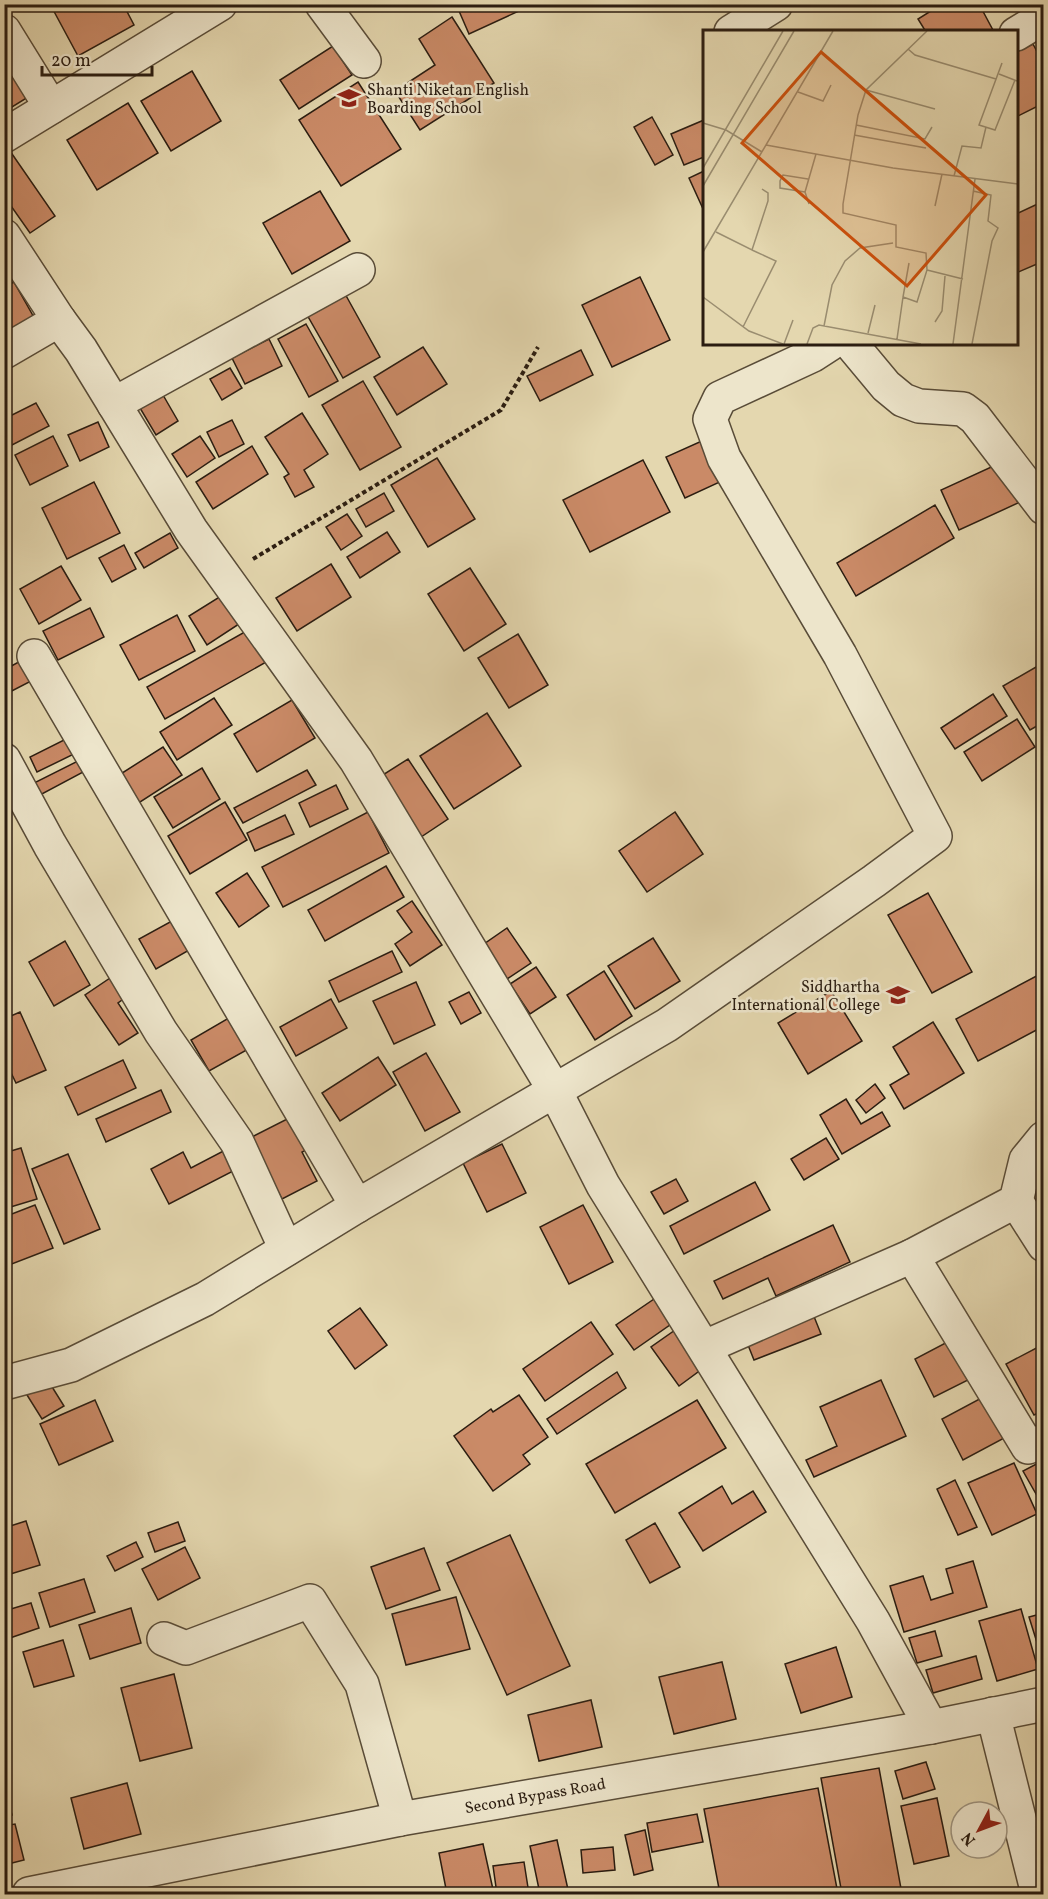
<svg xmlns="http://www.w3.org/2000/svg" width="1048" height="1899" viewBox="0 0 1048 1899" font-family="Vollkorn,serif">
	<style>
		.building { fill: #ca8a67; stroke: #2b1d11; stroke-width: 1.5 }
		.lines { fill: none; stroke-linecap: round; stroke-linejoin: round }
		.minor-casing { stroke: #594c38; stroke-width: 36 }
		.path { stroke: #2b1d11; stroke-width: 4; stroke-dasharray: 4.5 3; stroke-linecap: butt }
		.minor { stroke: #ede5cb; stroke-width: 33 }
		.labels { text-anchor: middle; stroke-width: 5; stroke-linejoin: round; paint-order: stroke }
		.poi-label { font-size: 16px; fill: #2b1d11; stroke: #ede5cb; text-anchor: start }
		.street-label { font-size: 16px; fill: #2b1d11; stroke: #ede5cb }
		.inset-road { fill: none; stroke: #9a8d70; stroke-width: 1.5 }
		.view { fill: #cc500d; fill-opacity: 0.15; stroke: #cc500d; stroke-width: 3 }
		.inset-edge { fill: none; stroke: #2b1d11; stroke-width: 3 }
	</style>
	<rect width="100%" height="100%" fill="#e4d7af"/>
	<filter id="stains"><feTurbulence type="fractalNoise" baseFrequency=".00333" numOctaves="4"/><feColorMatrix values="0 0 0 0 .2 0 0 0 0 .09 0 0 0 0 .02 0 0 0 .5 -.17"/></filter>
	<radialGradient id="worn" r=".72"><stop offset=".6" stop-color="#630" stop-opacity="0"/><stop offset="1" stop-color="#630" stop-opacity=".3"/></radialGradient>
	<!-- building -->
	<g class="building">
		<polygon points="50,4 123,4 134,25 78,56"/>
		<polygon points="456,4 534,4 469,34"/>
		<polygon points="942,4 979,4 994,32 926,32 918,19"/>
		<polygon points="452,17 494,83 420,130 395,91 435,65 419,39"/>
		<polygon points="1033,44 1044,65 1044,103 1016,117 1016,52"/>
		<polygon points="333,46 352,75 299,109 280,80"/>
		<polygon points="4,49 33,94 4,112"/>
		<polygon points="192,71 221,121 171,151 141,101"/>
		<polygon points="358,82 401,149 341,186 299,120"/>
		<polygon points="128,103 158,153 97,190 67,140"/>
		<polygon points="652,117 673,155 655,165 634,127"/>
		<polygon points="704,120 704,157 684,165 671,134"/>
		<polygon points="10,151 55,216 30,233 4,196 4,154"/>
		<polygon points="704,171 704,211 689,178"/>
		<polygon points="320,191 350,241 292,274 263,223"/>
		<polygon points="1044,201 1044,261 1016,273 1016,214"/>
		<polygon points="640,277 670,340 612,367 582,305"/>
		<polygon points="14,282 36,321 4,339 4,287"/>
		<polygon points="344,292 380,357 343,378 306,313"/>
		<polygon points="306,324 338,381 309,397 278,339"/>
		<polygon points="269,339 282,366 245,384 232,358"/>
		<polygon points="423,347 447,384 397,415 374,377"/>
		<polygon points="581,350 593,375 540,401 527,376"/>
		<polygon points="230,368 242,388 222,400 210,379"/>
		<polygon points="363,381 401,447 360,470 322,405"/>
		<polygon points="163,395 178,421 156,435 140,408"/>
		<polygon points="36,403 49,426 12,445 4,431 4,419"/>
		<polygon points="302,413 328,454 304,470 314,487 295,497 284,477 289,474 265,437"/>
		<polygon points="232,420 244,444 219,457 207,432"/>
		<polygon points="98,422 109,447 80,461 68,435"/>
		<polygon points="53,436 68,466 30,485 15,455"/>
		<polygon points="200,436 215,458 187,477 172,454"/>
		<polygon points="704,440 722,481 685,498 666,457"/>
		<polygon points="252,446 268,474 213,509 196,482"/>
		<polygon points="437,458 475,519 428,547 391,485"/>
		<polygon points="643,460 670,512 590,552 563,500"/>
		<polygon points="1000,463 1018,503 959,530 941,490"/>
		<polygon points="94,482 120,533 67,559 42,508"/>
		<polygon points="384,493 394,511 366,527 356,509"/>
		<polygon points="935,505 954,538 856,596 837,563"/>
		<polygon points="347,514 362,536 341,550 326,527"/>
		<polygon points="387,532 400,552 360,578 347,557"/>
		<polygon points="170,533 178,548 144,568 135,553"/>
		<polygon points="124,545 136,569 112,582 99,558"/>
		<polygon points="331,564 351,597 297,631 276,598"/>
		<polygon points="61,566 81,600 39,624 20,589"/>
		<polygon points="470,568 506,624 464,651 428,594"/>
		<polygon points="221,596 239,624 207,645 189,616"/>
		<polygon points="90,608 104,637 58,660 43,631"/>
		<polygon points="177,615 195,651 139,680 120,645"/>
		<polygon points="250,629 268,661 165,719 147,687"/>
		<polygon points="518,634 548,685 509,708 478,658"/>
		<polygon points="26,658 37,678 4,695 4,670"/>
		<polygon points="1036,667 1044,680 1044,722 1030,730 1003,686"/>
		<polygon points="993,694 1007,716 955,749 941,728"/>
		<polygon points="214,698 232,725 177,760 160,732"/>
		<polygon points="292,700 315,738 257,772 234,734"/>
		<polygon points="487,713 521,766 454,809 420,756"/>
		<polygon points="1017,719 1035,747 982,781 964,752"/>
		<polygon points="68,738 76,753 37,772 30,757"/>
		<polygon points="163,747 182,775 137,804 119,775"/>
		<polygon points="82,759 87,770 40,795 34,783"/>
		<polygon points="408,759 448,819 418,839 378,778"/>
		<polygon points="202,768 220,799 173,828 154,797"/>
		<polygon points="307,770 316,785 243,823 234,808"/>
		<polygon points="336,785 348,809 310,827 299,803"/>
		<polygon points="225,802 247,840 190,874 168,836"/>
		<polygon points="368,812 389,853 283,907 262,867"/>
		<polygon points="675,812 703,854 647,892 619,851"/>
		<polygon points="285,815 294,834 255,851 247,833"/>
		<polygon points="386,866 404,897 325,941 308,910"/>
		<polygon points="247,873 269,906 239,927 216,893"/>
		<polygon points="928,893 972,972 932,993 888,915"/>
		<polygon points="412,901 442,945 410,966 395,944 412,932 397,911"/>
		<polygon points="181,916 198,945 156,969 139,939"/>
		<polygon points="507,928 531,963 507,979 484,944"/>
		<polygon points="653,938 680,981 635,1009 608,966"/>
		<polygon points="65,941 90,985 54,1006 29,962"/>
		<polygon points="392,951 402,972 339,1002 329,981"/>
		<polygon points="536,967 556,997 530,1014 510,984"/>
		<polygon points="604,971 632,1016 595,1040 567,995"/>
		<polygon points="119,972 133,992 118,1003 138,1033 119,1045 85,995"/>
		<polygon points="1044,972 1044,1026 978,1061 956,1019"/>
		<polygon points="416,982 435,1025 394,1044 373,1001"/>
		<polygon points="831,991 862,1041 808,1074 778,1023"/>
		<polygon points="469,992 481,1013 461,1024 449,1002"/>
		<polygon points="331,999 347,1028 296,1056 280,1027"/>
		<polygon points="20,1012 46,1070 16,1083 4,1058 4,1019"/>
		<polygon points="234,1015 252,1047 209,1071 191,1040"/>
		<polygon points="933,1022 964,1073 904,1109 890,1085 909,1074 893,1047"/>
		<polygon points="426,1053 460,1112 425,1131 393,1072"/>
		<polygon points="378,1057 396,1085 340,1121 322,1093"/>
		<polygon points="123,1060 136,1088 78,1115 65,1087"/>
		<polygon points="875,1084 885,1098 866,1113 856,1100"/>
		<polygon points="161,1090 171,1112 106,1142 96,1119"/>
		<polygon points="846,1099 861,1124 882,1112 890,1126 842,1154 820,1115"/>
		<polygon points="297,1114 314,1146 302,1152 317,1181 282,1199 250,1138"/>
		<polygon points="826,1138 839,1159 804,1180 791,1159"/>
		<polygon points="502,1144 526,1193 487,1212 463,1163"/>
		<polygon points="231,1147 241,1167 169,1204 151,1169 183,1152 191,1168"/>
		<polygon points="21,1148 37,1199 4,1209 4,1153"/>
		<polygon points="68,1154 100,1229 64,1244 32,1169"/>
		<polygon points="676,1179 688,1201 664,1214 651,1192"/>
		<polygon points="755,1182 770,1210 684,1254 670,1226"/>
		<polygon points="35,1205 53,1248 4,1267 4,1217"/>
		<polygon points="583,1205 613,1262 569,1284 540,1227"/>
		<polygon points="833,1225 850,1262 776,1296 768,1278 723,1299 714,1281"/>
		<polygon points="660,1295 677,1320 634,1350 616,1325"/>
		<polygon points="360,1308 387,1345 355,1369 328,1331"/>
		<polygon points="813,1314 821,1334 754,1360 746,1340"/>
		<polygon points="591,1322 613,1354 545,1401 523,1369"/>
		<polygon points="678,1328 706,1366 679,1386 651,1347"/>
		<polygon points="955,1338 974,1377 934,1397 915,1359"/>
		<polygon points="1044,1344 1044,1410 1034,1415 1006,1364"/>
		<polygon points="617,1372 626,1388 557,1434 547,1419"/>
		<polygon points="881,1380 906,1436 814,1477 806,1460 837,1446 820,1407"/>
		<polygon points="49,1382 64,1406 42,1419 27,1395"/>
		<polygon points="519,1395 548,1437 523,1455 530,1464 493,1491 454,1436 491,1409 493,1412"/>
		<polygon points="987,1395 1008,1436 963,1460 942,1419"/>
		<polygon points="95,1400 113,1441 59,1465 40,1424"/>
		<polygon points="697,1400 726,1448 615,1513 586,1464"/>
		<polygon points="1044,1460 1044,1508 1023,1471"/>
		<polygon points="1014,1463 1037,1514 992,1535 968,1483"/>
		<polygon points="955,1480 977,1527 958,1535 937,1489"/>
		<polygon points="722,1486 732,1504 753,1491 766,1512 703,1551 679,1513"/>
		<polygon points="26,1521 40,1565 4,1576 4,1528"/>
		<polygon points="178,1522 185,1541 155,1552 148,1533"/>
		<polygon points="655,1523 680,1567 650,1583 626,1540"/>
		<polygon points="510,1535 570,1666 507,1695 447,1563"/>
		<polygon points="136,1542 143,1557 115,1571 107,1556"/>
		<polygon points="185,1547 200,1578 158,1600 142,1569"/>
		<polygon points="424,1548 440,1590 386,1609 371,1567"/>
		<polygon points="973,1561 987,1607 904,1632 890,1586 923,1576 931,1600 953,1593 946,1569"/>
		<polygon points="84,1579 95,1612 50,1627 39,1593"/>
		<polygon points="456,1597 470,1649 406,1665 392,1614"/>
		<polygon points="31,1603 39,1628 7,1639 4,1632 4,1611"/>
		<polygon points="131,1608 141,1643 90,1659 79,1625"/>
		<polygon points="1021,1609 1038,1669 997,1681 979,1621"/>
		<polygon points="1044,1613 1044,1665 1029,1617"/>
		<polygon points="935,1631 942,1656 917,1663 909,1638"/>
		<polygon points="63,1640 74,1676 34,1687 23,1652"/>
		<polygon points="836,1647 852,1697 801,1713 785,1664"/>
		<polygon points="976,1656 982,1679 933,1693 926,1670"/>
		<polygon points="722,1662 736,1719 674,1734 659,1677"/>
		<polygon points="174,1674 192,1748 140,1761 121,1688"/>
		<polygon points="591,1700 602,1747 539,1761 528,1715"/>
		<polygon points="926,1762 935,1789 903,1799 895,1771"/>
		<polygon points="879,1768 902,1894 842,1894 821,1778"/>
		<polygon points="127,1783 141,1834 84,1849 71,1798"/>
		<polygon points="818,1788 838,1894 720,1894 704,1809"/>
		<polygon points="6,1792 12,1815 4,1817 4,1793"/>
		<polygon points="937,1798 949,1856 914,1864 901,1806"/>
		<polygon points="697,1814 703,1842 652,1852 647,1823"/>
		<polygon points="15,1824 24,1860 4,1865 4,1826"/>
		<polygon points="645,1830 653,1870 634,1875 625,1835"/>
		<polygon points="557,1840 569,1894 540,1894 530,1846"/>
		<polygon points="483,1844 494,1894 447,1894 439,1853"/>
		<polygon points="613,1847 615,1870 583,1873 581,1850"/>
		<polygon points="524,1862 529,1894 497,1894 493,1866"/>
	</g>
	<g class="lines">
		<!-- minor casing -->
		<g class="minor-casing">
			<g id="minor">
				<polyline points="322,4 364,61"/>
				<polyline points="4,31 51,107"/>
				<polyline points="731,32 776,4"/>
				<polyline points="1016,34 1044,17"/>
				<polyline points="4,136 220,4"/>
				<polyline points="4,236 59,320 81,350 191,530 356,760 555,1091 603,1185 873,1621 931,1727"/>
				<polyline points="851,344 886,386 903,400 919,406 963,409 975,418 1044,508"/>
				<polyline points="4,352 59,320"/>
				<polyline points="114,404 358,270"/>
				<polyline points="34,656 357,1206"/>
				<polyline points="4,760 50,845 161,1032 237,1142 286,1249"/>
				<polyline points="1016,1201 1044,1245"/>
				<polyline points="912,1256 1028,1447 1044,1441"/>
				<polyline points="705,1347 912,1256 1016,1201 1026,1160 1044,1138"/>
				<polyline points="4,1383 71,1365 205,1299 357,1206 667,1025 874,881 935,836 840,655 724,458 710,419 720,398 813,355 830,344"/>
				<polyline points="164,1639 186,1648 310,1601 362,1684 400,1819"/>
				<polyline points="993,1714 1038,1894"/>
				<polyline points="29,1894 400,1819 931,1727 1044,1704"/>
			</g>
		</g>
		<!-- path -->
		<polyline class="path" points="253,559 501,410 538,347"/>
		<!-- minor -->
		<use href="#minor" class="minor"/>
	</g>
	<!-- icons -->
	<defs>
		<g id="school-bare" transform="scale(1.8)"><path d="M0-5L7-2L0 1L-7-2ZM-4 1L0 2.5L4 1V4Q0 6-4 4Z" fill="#8f2418" stroke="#ede5cb" stroke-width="2.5" paint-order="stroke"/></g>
	</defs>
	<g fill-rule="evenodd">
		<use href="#school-bare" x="349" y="98"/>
		<use href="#school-bare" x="898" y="995"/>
	</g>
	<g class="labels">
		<!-- poi labels -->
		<g class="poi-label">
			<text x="367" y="95">Shanti Niketan English<tspan x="367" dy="18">Boarding School</tspan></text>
			<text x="880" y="992" text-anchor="end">Siddhartha<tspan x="880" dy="18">International College</tspan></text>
		</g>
		<!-- street labels -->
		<g class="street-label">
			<text transform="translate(535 1795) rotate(-10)" y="6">Second Bypass Road</text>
		</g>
	</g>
	<!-- overview -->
	<g transform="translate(703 30)">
		<rect width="315" height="315" fill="#e4d7af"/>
		<path class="inset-road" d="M205,19L212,25L293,49M299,33L276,95L292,100L312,50M296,44L314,51M163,60L232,79M95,62L120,71L128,55M0,93L23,100L59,122M153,95L222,109L229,97M151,105L223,118M63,115L190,138L315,154M0,138L80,1M251,146L259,116L278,118L283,97M0,156L91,1M102,162L77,158V151L80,145L105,149M106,174L102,162L113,124M232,176L239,144M13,202L49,220L65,171V163L59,159M0,222L130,1M206,233L200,267L214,272L224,240L223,223L193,217V195L140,183V174L155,85L163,60L224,1M224,240L260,249M0,267L46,301L80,314M232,292L239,281L242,246M121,296L129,255L142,231L157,218L190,213M40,297L73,231L49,220M165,303L172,275M194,309L200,267M81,314L90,290M104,314L110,298L116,295L218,314M250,314L272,149M269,314L289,211L295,198L285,191L288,165L270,161"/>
		<path class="view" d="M118,22L283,165L204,256L39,113Z"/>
		<rect width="315" height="315" class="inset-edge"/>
	</g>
	<!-- margin -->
	<rect width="1048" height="1899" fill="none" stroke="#e4d7af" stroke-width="24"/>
	<rect x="6" y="6" width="1036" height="1887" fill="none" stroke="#2b1d11" stroke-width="3"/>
	<rect x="12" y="12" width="1024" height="1875" fill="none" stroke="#2b1d11" stroke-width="1.5"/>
	<!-- north arrow -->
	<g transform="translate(979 1830) rotate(229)"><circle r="28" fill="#ede5cb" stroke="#9f9581" stroke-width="1.5"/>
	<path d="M0-4.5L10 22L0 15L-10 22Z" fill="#8f2418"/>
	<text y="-9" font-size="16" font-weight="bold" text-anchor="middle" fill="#2b1d11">N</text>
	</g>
	<!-- scale -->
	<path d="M42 66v9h110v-9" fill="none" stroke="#2b1d11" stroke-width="3"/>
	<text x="51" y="66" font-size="18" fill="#2b1d11" stroke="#ede5cb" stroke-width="4.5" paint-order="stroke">20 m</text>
	<rect width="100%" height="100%" filter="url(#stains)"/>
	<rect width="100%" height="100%" fill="url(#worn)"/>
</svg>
